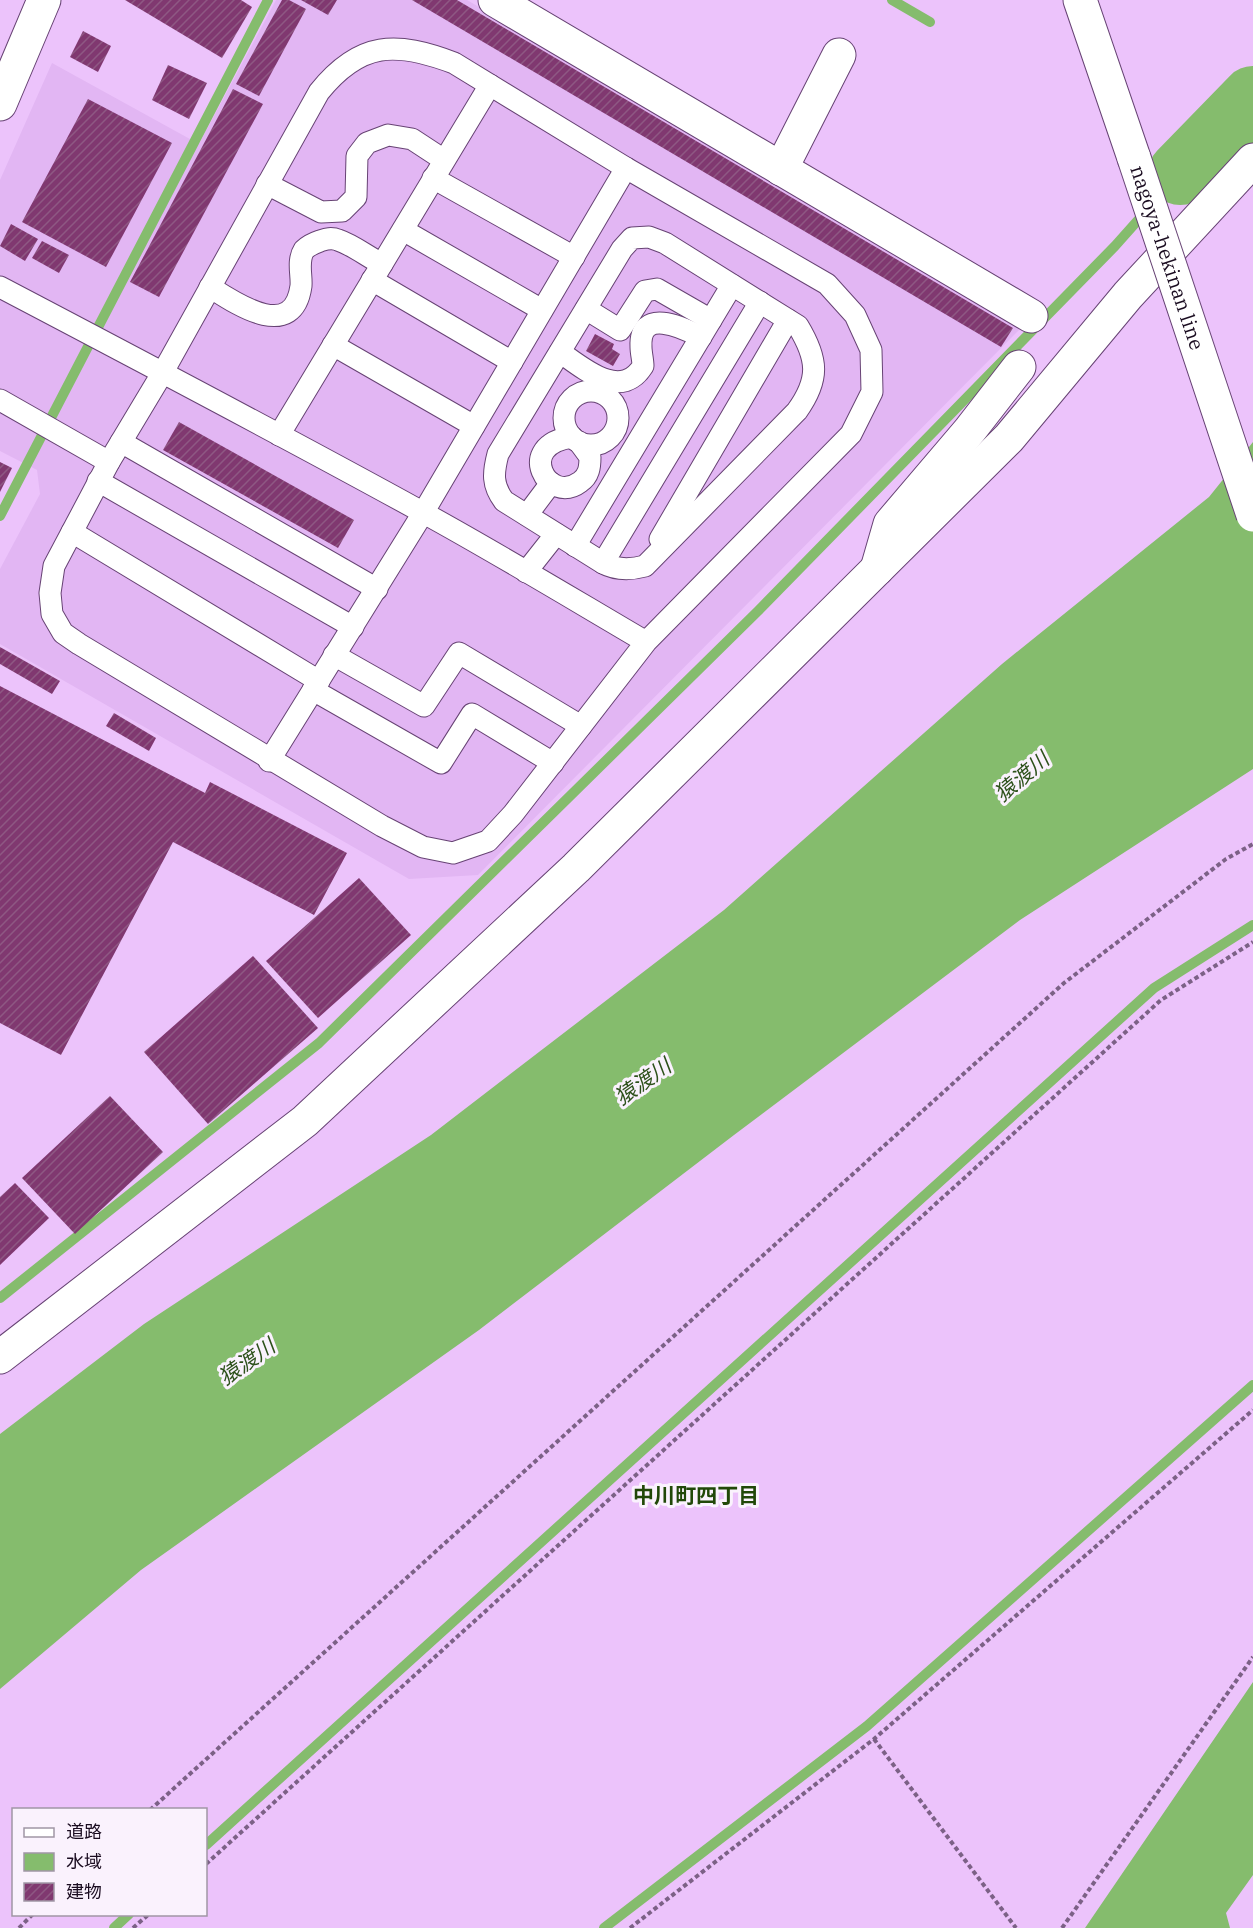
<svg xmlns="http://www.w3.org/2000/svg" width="1253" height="1928" viewBox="0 0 1253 1928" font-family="'IBM Plex Serif','Noto Sans JP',serif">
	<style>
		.built { fill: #e2b6f3 }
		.water { fill: #85bc6d }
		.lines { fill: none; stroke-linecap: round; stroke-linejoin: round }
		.stream { stroke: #85bc6d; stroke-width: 10 }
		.river { stroke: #85bc6d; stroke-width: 64 }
		.building { fill: url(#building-hatch) }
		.lane-casing { stroke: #674374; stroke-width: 23 }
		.street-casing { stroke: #674374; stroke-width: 35 }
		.secondary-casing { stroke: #674374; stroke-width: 35 }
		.primary-casing { stroke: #674374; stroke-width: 35 }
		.path { stroke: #7c6186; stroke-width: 4; stroke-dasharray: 4.5 3; stroke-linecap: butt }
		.lane { stroke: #fff; stroke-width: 21 }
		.street { stroke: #fff; stroke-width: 33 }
		.secondary { stroke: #fff; stroke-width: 33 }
		.primary { stroke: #fff; stroke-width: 33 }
		.primary-bridge-casing { stroke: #674374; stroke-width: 35; stroke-linecap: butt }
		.primary-bridge { stroke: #fff; stroke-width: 33 }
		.labels { text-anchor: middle; stroke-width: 6; stroke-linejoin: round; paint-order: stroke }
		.street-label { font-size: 20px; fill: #1a0c20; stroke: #faf2fd }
		.water-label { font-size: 21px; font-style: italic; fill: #2d511b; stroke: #faf2fd }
		.neighbourhood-label { font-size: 21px; font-weight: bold; fill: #214808; stroke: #faf2fd }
	</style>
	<defs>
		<pattern id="building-hatch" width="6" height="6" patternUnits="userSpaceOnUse" patternTransform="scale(1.5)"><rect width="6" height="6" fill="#803870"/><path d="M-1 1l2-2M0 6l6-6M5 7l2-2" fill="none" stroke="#8e5883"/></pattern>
	</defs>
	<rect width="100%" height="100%" fill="#ecc3fb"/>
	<!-- built -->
	<polygon class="built" points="276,0 467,0 1022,327 478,875 409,879 0,644 0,569 40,494 37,470 0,451 0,180 52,63 199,144"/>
	<!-- water -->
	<g class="water">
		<polygon points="1253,442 1253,769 1020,920 734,1135 479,1330 141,1570 0,1689 0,1434 144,1324 431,1135 724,910 1002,664 1209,497"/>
		<polygon points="1253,1682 1253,1875 1226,1913 1230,1928 1085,1928"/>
	</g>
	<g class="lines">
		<!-- stream -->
		<g class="stream">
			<polyline points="892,0 930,22"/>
			<polyline points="0,516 268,0"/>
			<polyline points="0,1298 319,1043 758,611 1115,246 1180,173"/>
			<polyline points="206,1845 1154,988 1253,925"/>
			<polyline points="114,1928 129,1914"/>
			<polyline points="604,1928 867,1726 1253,1385"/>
		</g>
		<!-- river -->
		<polyline class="river" points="1180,173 1253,98"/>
	</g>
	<!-- building -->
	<g class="building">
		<polygon points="125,0 241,0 252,7 222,58"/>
		<polygon points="282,0 289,0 306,9 259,96 236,84"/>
		<polygon points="301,0 337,0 328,15"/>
		<polygon points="412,0 457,0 1013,328 1001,347"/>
		<polygon points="83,31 111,46 98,72 70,57"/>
		<polygon points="168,65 207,83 189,119 152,100"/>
		<polygon points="233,89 263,104 159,297 130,282"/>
		<polygon points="88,99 172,143 106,267 22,222"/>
		<polygon points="11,224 38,239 25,261 0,246"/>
		<polygon points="42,241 69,255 59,273 32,258"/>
		<polygon points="595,334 614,344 612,349 620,354 613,366 586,351"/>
		<polygon points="179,422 354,520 338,548 163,450"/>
		<polygon points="0,462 12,468 0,492"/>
		<polygon points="0,647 60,681 52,694 0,664"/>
		<polygon points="0,686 205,793 210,782 347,853 314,915 173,842 61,1055 0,1023"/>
		<polygon points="114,713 156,738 149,751 106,726"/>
		<polygon points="359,878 411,935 318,1018 266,961"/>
		<polygon points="253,956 318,1028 208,1124 144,1052"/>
		<polygon points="110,1096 163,1152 75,1234 22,1178"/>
		<polygon points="15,1183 49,1218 0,1265 0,1197"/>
	</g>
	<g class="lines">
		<!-- lane casing -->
		<g class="lane-casing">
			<g id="lane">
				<polyline points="433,178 574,257"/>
				<polyline points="267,184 321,212 342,211 356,197 357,156 367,143 388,135 412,139 444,160"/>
				<polyline points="403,230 542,310"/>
				<path d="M649,237L665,243L798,326C818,359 820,379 797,411L645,566C630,570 616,570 603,563L504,501C492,485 493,473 498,454L622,249L632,238Z"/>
				<polyline points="372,280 512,362"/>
				<path d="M0,287C141,361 282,435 422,512C497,553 571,598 646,642L513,814L488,841L453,853L423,847L382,826L79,644L63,633L52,614L50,593L54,566L109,462L163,372L319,92C360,41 396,41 454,63L626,168L827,284L855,315L871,350L872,392L851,434L646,642"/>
				<path d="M210,287C235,303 293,343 301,286C302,275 297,261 304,250C308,246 314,243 320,241C326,239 331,237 338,240C353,245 368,257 382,264"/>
				<polyline points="586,309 620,330 645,291 657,289 711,320"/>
				<polyline points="333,345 474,426"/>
				<path d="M560,352C584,369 621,401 643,366C643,360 641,353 641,347C639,307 682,327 701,337"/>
				<circle cx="591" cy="418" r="27"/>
				<polyline points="0,400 109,462"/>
				<polyline points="279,435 490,85"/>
				<path d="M572,437C514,445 548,506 580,482C589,476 590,467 590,457L579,442"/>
				<polyline points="121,442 377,589"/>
				<polyline points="98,481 353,627"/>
				<polyline points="527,515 551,483"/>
				<polyline points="72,532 319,681"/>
				<polyline points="660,539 788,320"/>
				<polyline points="575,546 732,285"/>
				<polyline points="603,563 760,302"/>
				<polyline points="526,572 556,534"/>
				<polyline points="334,655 424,706 459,653 581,726"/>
				<polyline points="313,690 441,763 472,714 553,763"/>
				<polyline points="269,761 423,513 626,168"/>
			</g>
		</g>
		<!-- street casing -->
		<g class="street-casing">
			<g id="street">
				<polyline points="495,0 1031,316"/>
				<polyline points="781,169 839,55"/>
				<polyline points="877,569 890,524 970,430 1019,367"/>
				<polyline points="0,1357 305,1121 576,868 1009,438 1128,295 1253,160"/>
			</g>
		</g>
		<!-- secondary casing -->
		<g class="secondary-casing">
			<polyline id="secondary" points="0,104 44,0"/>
		</g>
		<!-- primary casing -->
		<g class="primary-casing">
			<polyline id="primary" points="1080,0 1134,158"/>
		</g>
		<!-- path -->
		<g class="path">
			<polyline points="874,1739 1016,1928"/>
			<polyline points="150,1810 1064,983 1226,859 1253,844"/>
			<polyline points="206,1864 1161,1000 1253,942"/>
			<polyline points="19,1928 33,1914"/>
			<polyline points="133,1928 149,1914"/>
			<polyline points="630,1928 874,1739 1253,1410"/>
			<polyline points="1062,1928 1253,1657"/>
		</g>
		<!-- lane -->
		<use href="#lane" class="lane"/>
		<!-- street -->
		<use href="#street" class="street"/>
		<!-- secondary -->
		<use href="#secondary" class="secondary"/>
		<!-- primary -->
		<use href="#primary" class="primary"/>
		<!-- primary-bridge casing -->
		<g class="primary-bridge-casing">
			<g id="primary-bridge">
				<path id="s1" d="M1134,158L1253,515"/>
			</g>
		</g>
		<!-- primary-bridge -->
		<use href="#primary-bridge" class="primary-bridge"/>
	</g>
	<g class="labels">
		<!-- street labels -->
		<g class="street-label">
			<text dy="7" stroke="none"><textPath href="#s1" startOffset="105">nagoya-hekinan line</textPath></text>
		</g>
		<!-- water labels -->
		<g class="water-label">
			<text transform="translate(1022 777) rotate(-40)" y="7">猿渡川</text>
			<text transform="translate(643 1082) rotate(-35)" y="7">猿渡川</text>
			<text transform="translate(247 1362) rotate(-35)" y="7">猿渡川</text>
		</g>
		<!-- neighbourhood labels -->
		<g class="neighbourhood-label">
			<text x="696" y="1503">中川町四丁目</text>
		</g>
	</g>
	<!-- legend -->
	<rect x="12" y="1808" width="195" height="108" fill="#faf2fd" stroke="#a096a5" stroke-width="1.5"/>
	<rect x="24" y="1828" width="30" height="9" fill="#ffffff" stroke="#a096a5" stroke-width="1.5"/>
	<text x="66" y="1838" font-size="18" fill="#1a0c20">道路</text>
	<rect x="24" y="1853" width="30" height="18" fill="#85bc6d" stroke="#a096a5" stroke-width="1.5"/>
	<text x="66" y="1868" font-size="18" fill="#1a0c20">水域</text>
	<rect x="24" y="1883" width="30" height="18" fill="url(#building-hatch)" stroke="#a096a5" stroke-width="1.5"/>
	<text x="66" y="1898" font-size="18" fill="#1a0c20">建物</text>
</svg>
